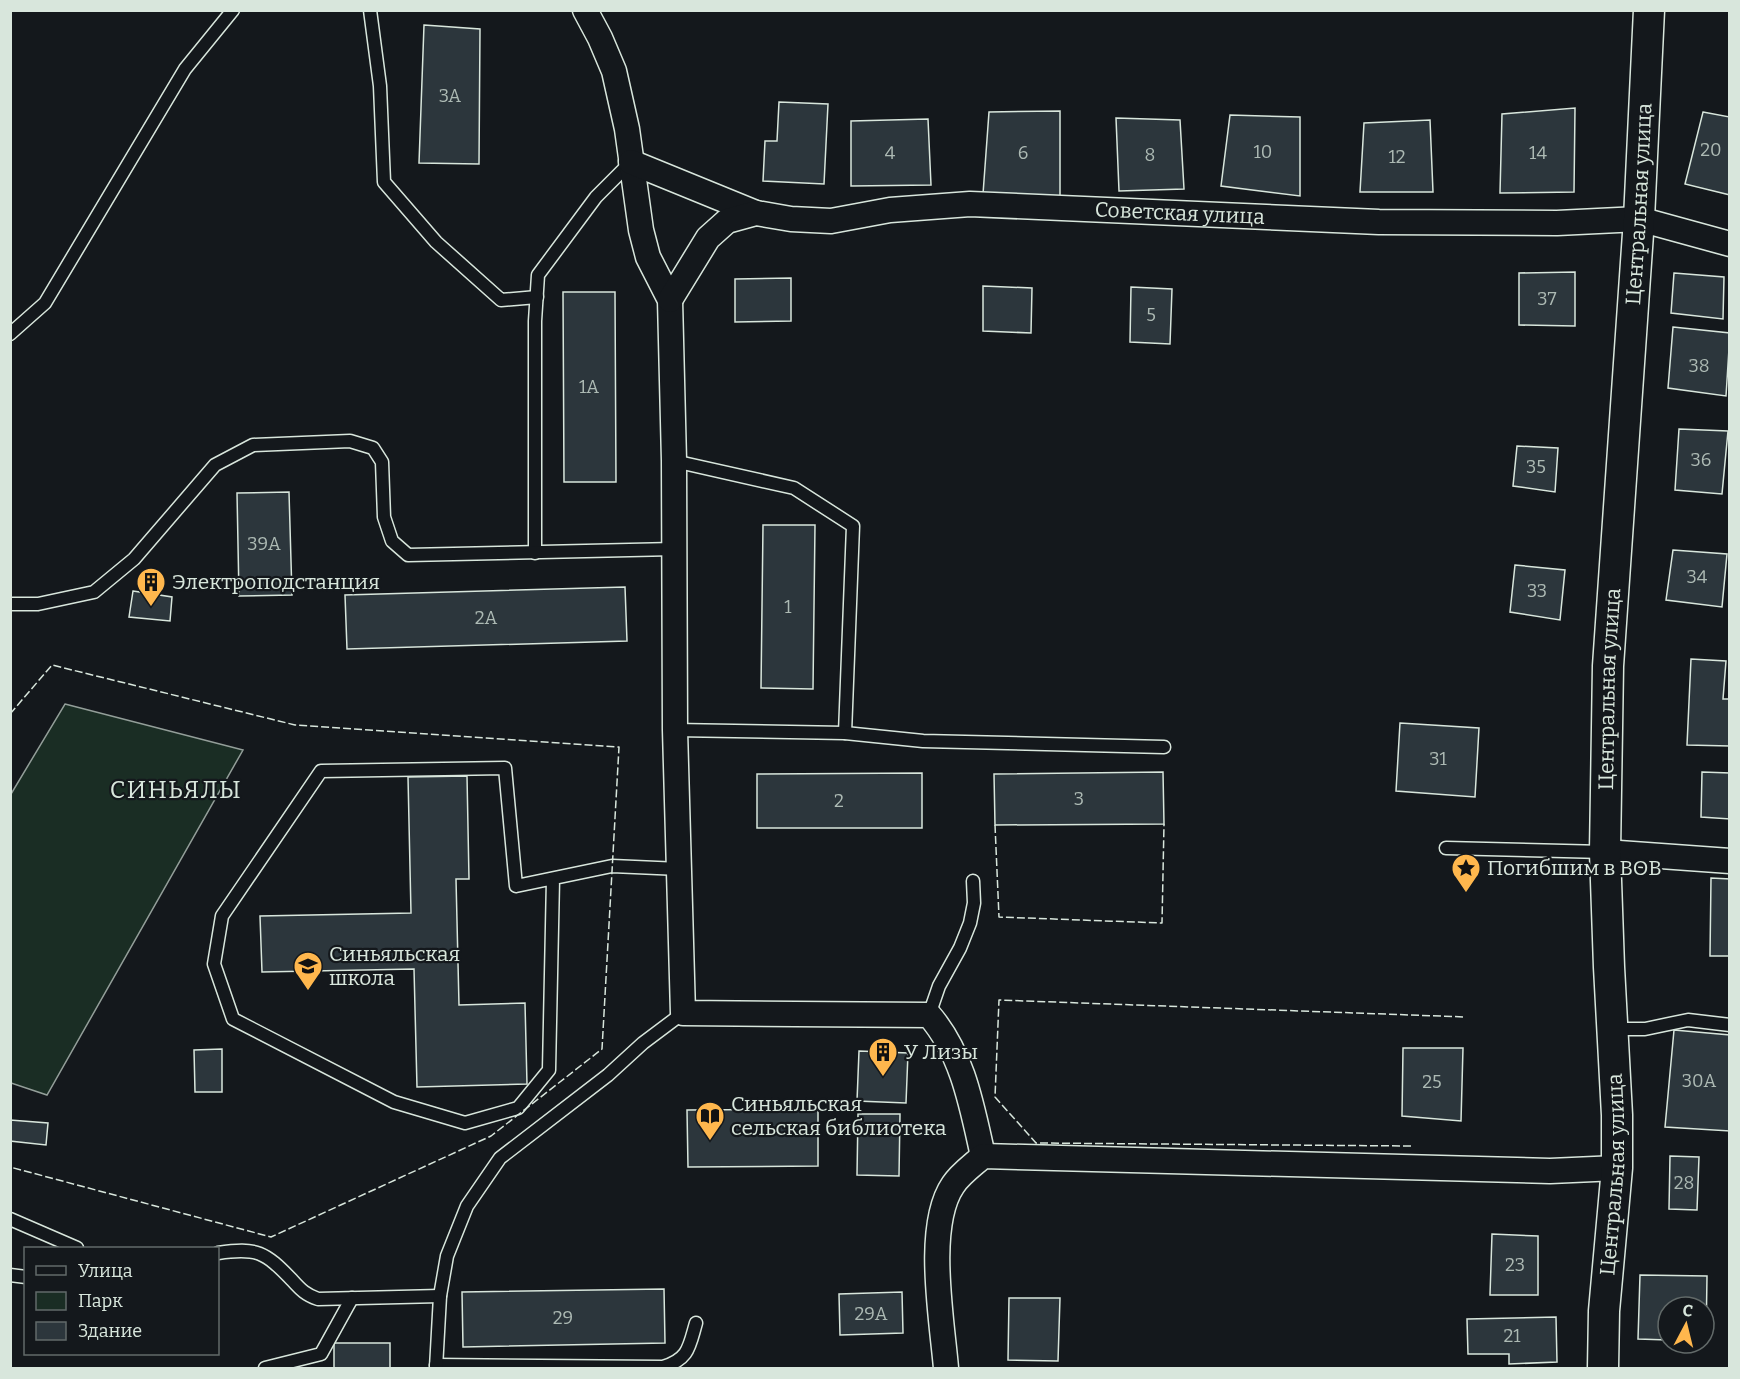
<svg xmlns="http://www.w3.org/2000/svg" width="1740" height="1379" viewBox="0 0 1740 1379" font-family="Bitter,serif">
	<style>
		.green { fill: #1a2d24; stroke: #939e99; stroke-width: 1.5 }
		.building { fill: #2c363c; stroke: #d8e6dc; stroke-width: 1.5 }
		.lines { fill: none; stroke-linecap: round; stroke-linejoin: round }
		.service-casing { stroke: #d8e6dc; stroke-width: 15 }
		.minor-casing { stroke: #d8e6dc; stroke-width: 27 }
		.tertiary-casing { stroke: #d8e6dc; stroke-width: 33 }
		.service { stroke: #14181c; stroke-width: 12 }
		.minor { stroke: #14181c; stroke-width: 24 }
		.tertiary { stroke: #14181c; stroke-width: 30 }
		.fence { stroke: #d8e6dc; stroke-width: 1.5; stroke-dasharray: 8 3; stroke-linecap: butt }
		.labels { text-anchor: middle; stroke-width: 4.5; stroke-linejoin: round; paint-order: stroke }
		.number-label { font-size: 18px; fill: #adbab4 }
		.street-label { font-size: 21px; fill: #d8e6dc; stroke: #14181c }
		.poi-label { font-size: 21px; fill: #d8e6dc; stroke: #14181c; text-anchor: start }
		.quarter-label { font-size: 24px; letter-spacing: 1.5px; fill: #d8e6dc; stroke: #14181c }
	</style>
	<rect width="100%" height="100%" fill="#14181c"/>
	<!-- green -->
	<polygon class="green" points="65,704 243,750 47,1095 11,1083 11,794"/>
	<!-- building -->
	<g class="building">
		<polygon points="424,25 480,29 479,164 419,163"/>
		<polygon points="779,102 828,104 824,184 763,181 765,141 777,141"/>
		<polygon points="1575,108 1574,192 1500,193 1502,114"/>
		<polygon points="1060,111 1060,196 983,194 989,112"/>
		<polygon points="1703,112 1730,117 1730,195 1685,184"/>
		<polygon points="1230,115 1300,117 1300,196 1221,186"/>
		<polygon points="1116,118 1180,120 1184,189 1119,191"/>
		<polygon points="928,119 931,185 851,186 851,121"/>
		<polygon points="1430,120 1433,192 1360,192 1364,123"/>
		<polygon points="1575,272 1575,326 1519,325 1519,273"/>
		<polygon points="1674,273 1724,277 1723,319 1671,313"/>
		<polygon points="791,278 791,321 735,322 735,279"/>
		<polygon points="983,286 1032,288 1031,333 983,331"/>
		<polygon points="1131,287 1172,289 1170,344 1130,342"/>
		<polygon points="563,292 615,292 616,482 564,482"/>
		<polygon points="1673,327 1730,333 1726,396 1668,388"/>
		<polygon points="1679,429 1728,431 1722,494 1675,490"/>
		<polygon points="1517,446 1558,448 1555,492 1513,486"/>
		<polygon points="289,492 292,595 239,596 237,493"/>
		<polygon points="763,525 815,525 813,689 761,688"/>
		<polygon points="1673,550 1727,554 1722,607 1666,600"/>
		<polygon points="1515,565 1565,570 1560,620 1510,612"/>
		<polygon points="625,587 627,641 347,649 345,595"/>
		<polygon points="133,591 172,597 170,621 129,617"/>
		<polygon points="1691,659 1726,661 1723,699 1730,699 1730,746 1687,745"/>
		<polygon points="1400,723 1479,728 1475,797 1396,791"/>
		<polygon points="1163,772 1164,824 995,825 994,774"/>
		<polygon points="1702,772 1730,773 1730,819 1701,817"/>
		<polygon points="922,773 922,828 757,828 757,774"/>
		<polygon points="467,776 469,879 456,879 459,1005 525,1003 527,1084 417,1087 414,969 262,972 260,916 411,913 408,777"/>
		<polygon points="1711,878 1730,879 1730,956 1710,956"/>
		<polygon points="1674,1030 1730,1035 1730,1131 1665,1127"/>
		<polygon points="1403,1048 1463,1048 1461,1121 1402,1116"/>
		<polygon points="222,1049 222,1092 195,1092 194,1050"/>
		<polygon points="859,1051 908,1053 906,1103 857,1101"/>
		<polygon points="818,1109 818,1166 688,1167 687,1110"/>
		<polygon points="858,1114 900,1114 899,1176 857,1175"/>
		<polygon points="10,1120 48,1123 46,1145 10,1141"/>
		<polygon points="1670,1156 1699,1157 1697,1210 1669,1209"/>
		<polygon points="1492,1234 1538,1236 1538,1295 1490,1295"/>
		<polygon points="1640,1275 1707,1276 1706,1341 1704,1341 1704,1307 1668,1307 1668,1340 1638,1339"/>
		<polygon points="664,1289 665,1343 463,1347 462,1292"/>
		<polygon points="902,1292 903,1333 840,1335 839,1294"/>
		<polygon points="1009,1298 1060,1298 1058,1361 1008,1360"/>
		<polygon points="1556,1317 1557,1362 1509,1364 1509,1354 1468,1354 1467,1319"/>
		<rect x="334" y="1343" width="56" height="25"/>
	</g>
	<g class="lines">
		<!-- service casing -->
		<g class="service-casing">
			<g id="service">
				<polyline points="370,10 380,86 384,182 436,242 501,300 537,297"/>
				<polyline points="10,334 45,303 185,69 233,10"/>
				<polyline points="674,461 794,488 853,526 845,733"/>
				<polyline points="535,553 535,321 538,275 596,197 631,162"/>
				<polyline points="10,604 38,604 94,592 134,559 215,465 253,445 350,441 373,448 382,462 384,517 392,541 408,555 674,549"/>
				<polyline points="675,730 845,733 923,741 1164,747"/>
				<polyline points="1446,848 1604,852"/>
				<polyline points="553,879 549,1070 518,1108 465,1123 394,1102 233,1019 214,964 222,916 321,771 505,768 516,886 612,866 680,869"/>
				<polyline points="929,1015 939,986 960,948 970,923 974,903 973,881"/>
				<polyline points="1613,1029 1645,1029 1688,1020 1730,1025"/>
				<polyline points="10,1219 77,1248"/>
				<path d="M218,1253C257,1247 265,1252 292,1280C301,1290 306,1295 318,1299L440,1296"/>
				<polyline points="10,1275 26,1277"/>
				<path d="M436,1365L663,1367C689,1359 689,1347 696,1323"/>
				<polyline points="265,1368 321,1354 352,1298"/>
				<polyline points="436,1368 440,1296 447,1256 467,1206 500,1158 608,1075 643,1043 683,1013"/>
			</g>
		</g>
		<!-- minor casing -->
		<g class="minor-casing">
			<g id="minor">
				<path d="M585,10L600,38L614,71L627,129L641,230L648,257L670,300L674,461L675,730L683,1013L929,1015C963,1054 972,1107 983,1156"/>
				<polyline points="631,162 756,213"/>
				<path id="s1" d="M670,300L708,238L727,221L756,213L791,219L831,221L890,210L970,204L1379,222L1557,223L1639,219L1730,244"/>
				<polyline points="1605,852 1730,861"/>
				<path d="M946,1368C942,1320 925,1226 953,1185C960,1174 973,1165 983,1156L1550,1171L1617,1168"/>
			</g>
		</g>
		<!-- tertiary casing -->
		<g class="tertiary-casing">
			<g id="tertiary">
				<path id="s2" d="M1603,1368L1604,1311L1617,1168V1115L1609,967L1605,852L1608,666L1639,219L1649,10"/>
			</g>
		</g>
		<!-- service -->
		<use href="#service" class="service"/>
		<!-- minor -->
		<use href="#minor" class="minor"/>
		<!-- tertiary -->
		<use href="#tertiary" class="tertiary"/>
		<!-- fence -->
		<g class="fence">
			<polyline points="10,714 52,665 295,725 619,747 602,1049 491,1136 271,1237 10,1167"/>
			<polyline points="995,825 999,917 1162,923 1164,824"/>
			<polyline points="1411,1146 1036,1143 995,1097 999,1000 1466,1017"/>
		</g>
	</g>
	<!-- icons -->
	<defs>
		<g id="building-pin" transform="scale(1.5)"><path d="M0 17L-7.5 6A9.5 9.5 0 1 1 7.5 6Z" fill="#ffb74d" stroke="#14181c"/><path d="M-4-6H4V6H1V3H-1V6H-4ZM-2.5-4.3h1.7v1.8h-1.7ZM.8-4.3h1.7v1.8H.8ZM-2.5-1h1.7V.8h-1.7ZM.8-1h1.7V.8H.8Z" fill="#111"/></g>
		<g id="sight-pin" transform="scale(1.5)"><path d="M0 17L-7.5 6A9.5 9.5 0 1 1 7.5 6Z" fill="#ffb74d" stroke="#14181c"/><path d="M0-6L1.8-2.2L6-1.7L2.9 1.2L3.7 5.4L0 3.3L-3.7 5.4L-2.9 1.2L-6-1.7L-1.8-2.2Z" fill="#111"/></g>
		<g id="school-pin" transform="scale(1.5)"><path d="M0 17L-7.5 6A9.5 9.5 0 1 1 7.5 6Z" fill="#ffb74d" stroke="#14181c"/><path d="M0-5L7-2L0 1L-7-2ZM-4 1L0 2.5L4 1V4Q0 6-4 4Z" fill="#111"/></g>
		<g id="library-pin" transform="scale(1.5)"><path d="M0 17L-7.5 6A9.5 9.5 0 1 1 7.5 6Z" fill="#ffb74d" stroke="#14181c"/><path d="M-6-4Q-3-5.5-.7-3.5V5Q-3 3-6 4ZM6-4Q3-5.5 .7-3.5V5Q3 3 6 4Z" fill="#111"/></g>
	</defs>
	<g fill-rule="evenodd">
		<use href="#building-pin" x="151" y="582"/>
		<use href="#sight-pin" x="1466" y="868"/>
		<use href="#school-pin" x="308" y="966"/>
		<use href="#building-pin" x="883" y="1052"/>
		<use href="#library-pin" x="710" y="1116"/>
	</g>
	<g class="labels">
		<!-- number labels -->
		<g class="number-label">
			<text x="450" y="102">3А</text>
			<text x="1711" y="156">20</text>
			<text x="1263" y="158">10</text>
			<text x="890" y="159">4</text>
			<text x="1023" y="159">6</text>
			<text x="1538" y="159">14</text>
			<text x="1150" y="161">8</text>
			<text x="1397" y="163">12</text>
			<text x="1547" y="305">37</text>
			<text x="1151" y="321">5</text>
			<text x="1699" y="372">38</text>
			<text x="589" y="393">1А</text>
			<text x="1701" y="466">36</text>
			<text x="1536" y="473">35</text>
			<text x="264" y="550">39А</text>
			<text x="1697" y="583">34</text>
			<text x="1537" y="597">33</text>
			<text x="788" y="613">1</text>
			<text x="486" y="624">2А</text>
			<text x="1438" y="765">31</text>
			<text x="1079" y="805">3</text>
			<text x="839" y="807">2</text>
			<text x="1699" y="1087">30А</text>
			<text x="1432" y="1088">25</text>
			<text x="1684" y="1189">28</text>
			<text x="1515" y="1271">23</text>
			<text x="871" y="1320">29А</text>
			<text x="563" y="1324">29</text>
			<text x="1512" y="1342">21</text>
		</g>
		<!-- street labels -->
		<g class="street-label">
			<text dy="7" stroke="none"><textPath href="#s2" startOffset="1166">Центральная улица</textPath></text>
			<text dy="7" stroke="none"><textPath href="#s1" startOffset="554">Советская улица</textPath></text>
			<text dy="7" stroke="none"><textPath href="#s2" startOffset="680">Центральная улица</textPath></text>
			<text dy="7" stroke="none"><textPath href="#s2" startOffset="194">Центральная улица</textPath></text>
		</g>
		<!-- poi labels -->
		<g class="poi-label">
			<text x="172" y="589">Электроподстанция</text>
			<text x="1487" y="875">Погибшим в ВОВ</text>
			<text x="329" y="961">Синьяльская<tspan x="329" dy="24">школа</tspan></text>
			<text x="904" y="1059">У Лизы</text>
			<text x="731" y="1111">Синьяльская<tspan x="731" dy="24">сельская библиотека</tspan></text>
		</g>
		<!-- quarter labels -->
		<g class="quarter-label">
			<text x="176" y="798">СИНЬЯЛЫ</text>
		</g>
	</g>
	<!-- border -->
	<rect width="1740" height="1379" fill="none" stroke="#d8e6dc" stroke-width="24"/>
	<!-- legend -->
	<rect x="24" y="1247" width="195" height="108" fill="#14181c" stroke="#626a69" stroke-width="1.5"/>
	<rect x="36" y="1266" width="30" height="9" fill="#14181c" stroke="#626a69" stroke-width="1.5"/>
	<text x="78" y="1277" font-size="18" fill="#d8e6dc">Улица</text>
	<rect x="36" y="1292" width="30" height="18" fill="#1a2d24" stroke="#626a69" stroke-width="1.5"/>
	<text x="78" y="1307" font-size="18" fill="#d8e6dc">Парк</text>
	<rect x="36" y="1322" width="30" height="18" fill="#2c363c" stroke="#626a69" stroke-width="1.5"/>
	<text x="78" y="1337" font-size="18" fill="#d8e6dc">Здание</text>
	<!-- north arrow -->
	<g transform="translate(1686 1325) rotate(7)"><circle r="28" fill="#14181c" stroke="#626a69" stroke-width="1.5"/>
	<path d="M0-4.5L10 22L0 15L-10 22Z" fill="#ffb74d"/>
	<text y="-9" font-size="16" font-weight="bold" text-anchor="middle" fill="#d8e6dc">С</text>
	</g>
</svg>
